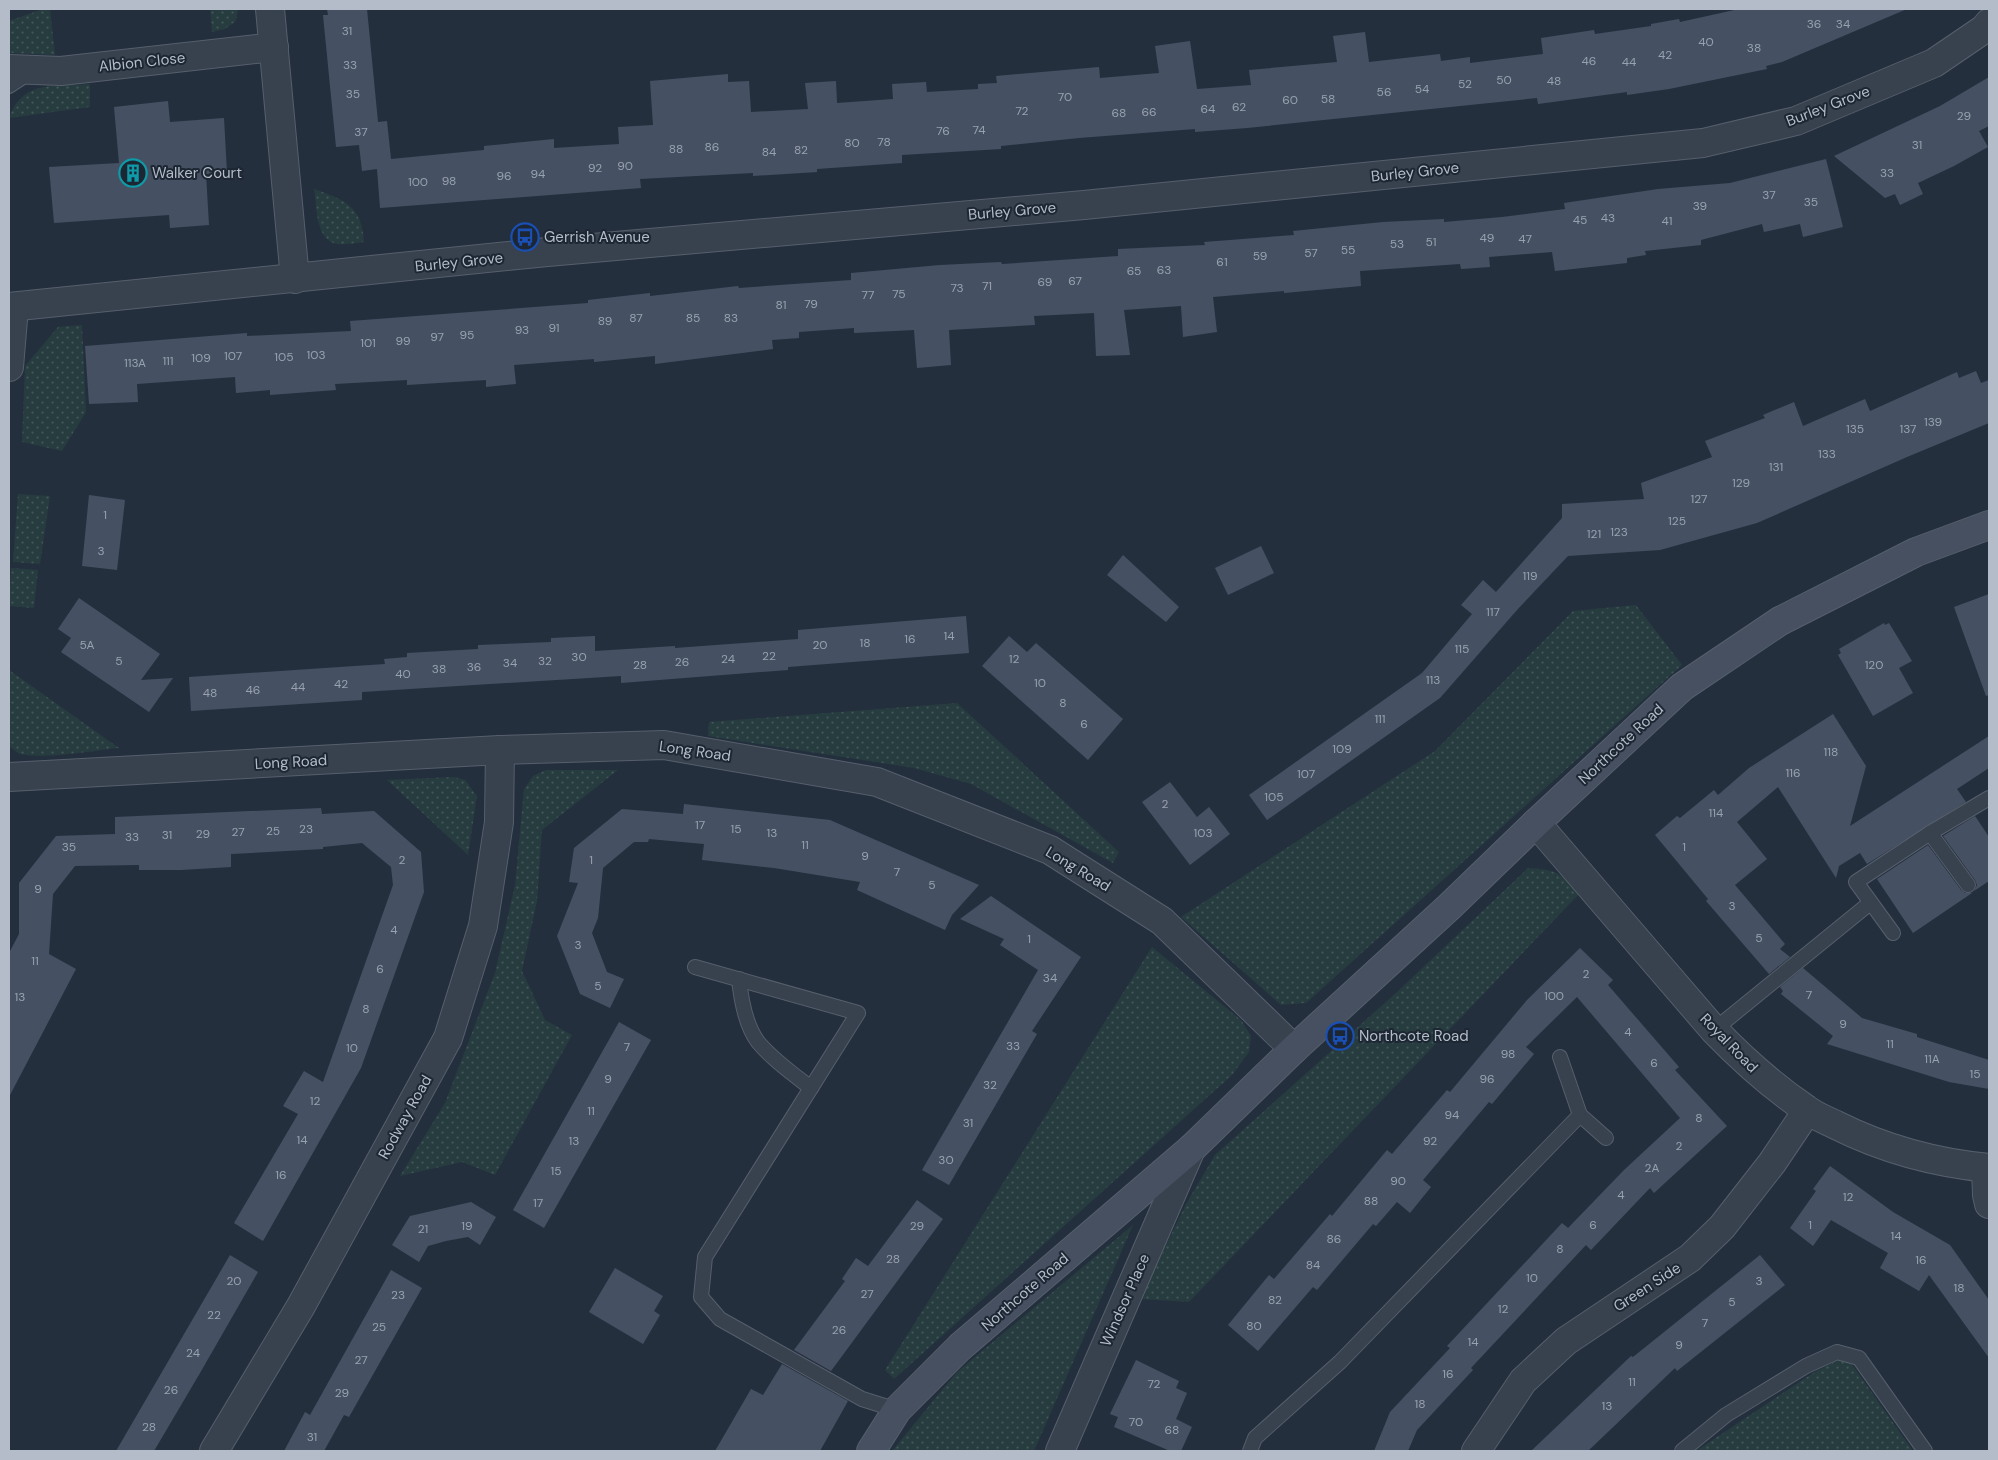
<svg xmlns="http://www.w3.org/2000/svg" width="1998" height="1460" viewBox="0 0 1998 1460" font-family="'DM Sans',sans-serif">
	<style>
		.grass { fill: url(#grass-dots) }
		.building { fill: #455162 }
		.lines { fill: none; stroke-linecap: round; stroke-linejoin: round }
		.lane-casing { stroke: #565f6c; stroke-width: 16 }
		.street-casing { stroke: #565f6c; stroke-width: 30 }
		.secondary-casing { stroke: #565f6c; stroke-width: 30 }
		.lane { stroke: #38414e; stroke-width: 14 }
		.street { stroke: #38414e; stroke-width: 28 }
		.secondary { stroke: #465061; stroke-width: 28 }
		.labels { text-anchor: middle; stroke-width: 4; stroke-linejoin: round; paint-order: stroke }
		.number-label { font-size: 12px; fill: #98a1af }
		.street-label { font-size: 15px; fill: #b4bcc9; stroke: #1d2633 }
		.poi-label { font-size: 15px; fill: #b4bcc9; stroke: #1d2633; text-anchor: start }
	</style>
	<defs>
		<pattern id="grass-dots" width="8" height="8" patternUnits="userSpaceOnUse" patternTransform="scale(1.25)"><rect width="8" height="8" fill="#263c3f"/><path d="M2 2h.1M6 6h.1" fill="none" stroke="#435659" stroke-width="1.8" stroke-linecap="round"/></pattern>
	</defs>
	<rect width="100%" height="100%" fill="#242f3e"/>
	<!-- grass -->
	<g class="grass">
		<polygon points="43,9 50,9 55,55 9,53 9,21"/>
		<polygon points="210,9 238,9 236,21 225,29 212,32"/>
		<path d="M90,84V107L9,118C23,79 55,87 90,84Z"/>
		<path d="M314,189C345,200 362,206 364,242C356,243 340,246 333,243C315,235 317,205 314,189Z"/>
		<polygon points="82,325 86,412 62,451 22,442 25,366 58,327"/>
		<polygon points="18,494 50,496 40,564 13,562"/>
		<polygon points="11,568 38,570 34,608 9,606"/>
		<polygon points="1636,605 1682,665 1306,1003 1281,1005 1181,917 1435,751 1573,611"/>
		<path d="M9,670L119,748C97,750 36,761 18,753C15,751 12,748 9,746Z"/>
		<polygon points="957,703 1119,852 1113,863 971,784 914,768 708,736 709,722"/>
		<polygon points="546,770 618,770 542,830 537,901 522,971 545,1020 572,1035 495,1175 462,1162 400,1176 445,1103 495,973 515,885 524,789 533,776"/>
		<polygon points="454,777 465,780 477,796 468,855 387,780"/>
		<path d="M1528,868C1557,870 1560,872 1579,894L1189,1302L1140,1299L1186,1204L1215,1155L1397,992Z"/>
		<polygon points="1152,947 1241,1020 1251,1036 1249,1052 1232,1075 894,1379 885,1370"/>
		<polygon points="1133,1225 1034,1451 892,1451 957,1372"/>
		<polygon points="1846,1356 1913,1451 1696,1451 1816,1371"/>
	</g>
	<!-- building -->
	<g class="building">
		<polygon points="327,9 367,9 378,122 387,121 391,159 484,150 484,146 554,139 554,148 619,144 618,127 653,125 650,81 728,74 728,82 749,81 751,112 808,109 805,83 836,81 837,103 893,99 892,84 926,82 927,92 978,89 978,84 997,83 996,76 1099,67 1100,78 1159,73 1155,46 1190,41 1197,89 1251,85 1249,70 1337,62 1333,36 1365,32 1369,62 1440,54 1441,61 1470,57 1470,63 1543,54 1541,38 1594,30 1595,34 1651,26 1651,24 1679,19 1680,22 1739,9 1907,9 1782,62 1766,66 1767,69 1669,89 1627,95 1627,92 1538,104 1537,98 1247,128 1195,132 1195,129 1079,138 1001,146 1001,149 902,155 902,163 817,169 817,172 753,176 753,173 640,179 641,188 380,208 377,169 362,171 359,145 336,147 323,15 328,15"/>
		<polygon points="1989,77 1989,126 1979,131 1988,147 1954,166 1918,183 1923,194 1900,205 1895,194 1885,198 1834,156 1940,106"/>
		<polygon points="168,101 170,122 224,118 227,173 206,174 209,225 170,228 169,215 54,223 49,167 119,163 114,107"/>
		<polygon points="1826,159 1843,227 1803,237 1800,224 1764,232 1762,224 1701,240 1701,245 1645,251 1646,255 1627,258 1627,263 1555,271 1552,252 1489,257 1490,267 1461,269 1460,264 1360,271 1361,286 1284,293 1284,291 1213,297 1217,332 1183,337 1181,306 1124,310 1130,355 1096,356 1094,313 1034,316 1035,325 949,330 951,365 917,368 914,330 854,333 854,328 799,332 799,338 772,340 773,349 655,364 655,356 594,362 594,359 514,365 516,384 486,387 486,380 407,385 407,380 335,384 336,390 270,395 270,390 236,393 235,377 137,384 138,402 89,404 85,346 247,333 247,336 351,331 350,321 588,303 588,300 650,293 650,296 738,286 739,288 851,280 851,273 940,265 1001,262 1002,264 1118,256 1118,249 1205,245 1204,242 1294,235 1293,231 1383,222 1444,219 1444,222 1502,217 1565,209 1564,203 1658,189 1730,183"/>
		<polygon points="1976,371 1981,383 1989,380 1989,423 1907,457 1757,523 1660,550 1568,556 1517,610 1440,698 1267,820 1249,795 1422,673 1472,614 1461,605 1483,580 1496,592 1562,518 1562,504 1644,499 1641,483 1712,457 1705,441 1765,418 1763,415 1794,402 1803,426 1865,399 1870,411 1957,372 1959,378"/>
		<polygon points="89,495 125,500 117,570 82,566"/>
		<polygon points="1261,546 1274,573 1228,595 1215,568"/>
		<polygon points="1123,555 1179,607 1166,622 1107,575"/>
		<polygon points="1989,594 1989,695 1986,696 1954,607"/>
		<polygon points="79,598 160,654 141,680 173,678 149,712 61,652 71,638 58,629"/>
		<polygon points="966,616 969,653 788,667 788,670 621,683 621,676 362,692 362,700 191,711 189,677 385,664 384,659 407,657 407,653 478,649 478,645 551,642 551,638 595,636 595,651 675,646 675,648 798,639 798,630"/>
		<polygon points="1884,623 1885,625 1889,623 1912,661 1899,668 1913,693 1873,716 1838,655 1841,653 1839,649"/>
		<polygon points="1009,636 1027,652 1036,643 1123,719 1088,760 982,666"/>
		<polygon points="1833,714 1866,766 1850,826 1989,736 1989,768 1957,789 1966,802 1867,864 1860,853 1839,866 1836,878 1778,787 1737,822 1767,859 1735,885 1785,944 1780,949 1790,957 1769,974 1706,901 1708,899 1655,835 1677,816 1680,818 1714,790 1718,795 1749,768"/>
		<polygon points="1170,782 1197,817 1209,807 1230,834 1190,865 1142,802"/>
		<polygon points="684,804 830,820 979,885 952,915 945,930 857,890 860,882 774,868 702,860 704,844 649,839 648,842 634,842 603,868 598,918 592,933 607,972 624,979 610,1008 580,994 557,936 578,883 569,882 574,848 622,809 683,814"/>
		<polygon points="321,808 322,814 374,811 421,852 424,892 361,1068 263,1241 234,1223 298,1114 283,1106 304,1071 323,1082 393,885 391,867 362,843 323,847 323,849 231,854 231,867 181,870 139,870 139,865 75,866 53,894 49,954 76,969 9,1097 9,953 19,934 19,883 56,836 115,834 115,817"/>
		<polygon points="1975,816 1989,837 1989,881 1974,891 1977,885 1975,880 1943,836"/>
		<polygon points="1928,845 1961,890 1965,893 1972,893 1913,933 1877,879"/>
		<polygon points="991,896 1081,957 1032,1031 1037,1034 949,1185 922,1170 1038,970 1000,945 1004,939 960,919"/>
		<polygon points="1580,948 1613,980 1608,985 1679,1067 1675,1070 1727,1126 1654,1193 1650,1188 1591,1250 1586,1245 1471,1368 1473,1370 1417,1430 1408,1451 1374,1451 1390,1412 1450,1348 1447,1346 1562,1223 1568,1228 1624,1170 1680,1118 1577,997 1526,1047 1534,1054 1492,1104 1489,1102 1423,1180 1431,1187 1410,1213 1397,1202 1376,1226 1373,1224 1317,1290 1313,1287 1258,1351 1228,1325 1269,1275 1274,1279 1330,1214 1332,1216 1387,1150 1392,1154 1447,1090 1450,1092 1527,1000"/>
		<polygon points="1803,968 1862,1018 1917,1034 1917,1037 1989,1060 1989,1089 1949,1082 1827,1044 1833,1036 1781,994 1783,991 1780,987"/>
		<polygon points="619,1022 651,1040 544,1228 513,1210"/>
		<polygon points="1830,1166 1893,1212 1950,1245 1989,1300 1989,1358 1929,1275 1919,1291 1880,1268 1888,1253 1831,1220 1813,1246 1790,1228 1816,1191 1813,1189"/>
		<polygon points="917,1200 943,1219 831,1371 794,1350 845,1281 842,1279 856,1258 868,1266"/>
		<polygon points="471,1202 496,1217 480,1245 468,1237 446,1241 428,1246 419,1262 392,1245 410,1216"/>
		<polygon points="230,1255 258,1272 200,1373 154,1451 116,1451"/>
		<polygon points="1760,1255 1785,1285 1677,1371 1675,1368 1588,1451 1531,1451 1631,1356 1633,1357"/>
		<polygon points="615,1268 663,1296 654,1311 660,1315 643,1344 589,1312"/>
		<polygon points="391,1270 422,1288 349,1417 344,1415 324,1451 284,1451 305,1412 310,1415"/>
		<polygon points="1136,1360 1179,1381 1176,1388 1187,1393 1176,1419 1192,1427 1181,1451 1170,1451 1114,1427 1118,1417 1110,1414"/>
		<polygon points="782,1364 848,1401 820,1451 715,1451 751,1389 763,1395"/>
	</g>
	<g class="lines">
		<!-- lane casing -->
		<g class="lane-casing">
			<g id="lane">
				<polyline points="9,86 29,73"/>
				<polyline points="1930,833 1968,885"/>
				<polyline points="1893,933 1856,882 1930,833 1989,798"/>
				<polyline points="695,967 858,1013 705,1257 701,1297 720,1319 862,1399 897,1410"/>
				<path d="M739,979C741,999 746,1026 758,1042C773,1060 793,1074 811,1088"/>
				<polyline points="1714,1030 1870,903"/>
				<polyline points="1580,1115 1606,1138"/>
				<polyline points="1250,1451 1255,1438 1340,1362 1580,1115 1560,1057"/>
				<polyline points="1682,1451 1726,1415 1806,1366 1837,1352 1859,1358 1925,1451"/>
			</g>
		</g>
		<!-- street casing -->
		<g class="street-casing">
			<g id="street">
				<polyline points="270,9 295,279"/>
				<polyline points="9,69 61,71 274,47"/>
				<polyline points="9,307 547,252 1084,205 1703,143 1796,121 1934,63 1984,29 1989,23"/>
				<polyline points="9,367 14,307"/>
				<polyline points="9,777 500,750 664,745 877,782 1050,850 1162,921 1294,1049"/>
				<path d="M1536,823L1714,1030C1742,1059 1772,1086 1806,1109C1815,1116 1826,1120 1836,1125C1884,1149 1936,1163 1989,1168"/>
				<polyline points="1986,1168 1987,1195 1989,1204"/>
				<polyline points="214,1451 301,1306 448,1038 483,926 499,822 500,750"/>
				<polyline points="1060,1451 1191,1149"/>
				<polyline points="1476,1451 1523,1381 1566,1341 1690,1258 1722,1227 1772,1163 1807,1111"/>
			</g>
		</g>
		<!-- secondary casing -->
		<g class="secondary-casing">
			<polyline id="secondary" points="871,1451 897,1410 960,1347 1191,1149 1294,1049 1449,907 1536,823 1682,687 1780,621 1916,552 1989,525"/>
		</g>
		<!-- lane -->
		<use href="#lane" class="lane"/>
		<!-- street -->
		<use href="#street" class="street"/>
		<!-- secondary -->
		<use href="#secondary" class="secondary"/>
	</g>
	<!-- icons -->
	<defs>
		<g id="building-ring" transform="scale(1.4375)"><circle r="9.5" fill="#1d2633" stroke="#0f9aa8" stroke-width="1.5"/><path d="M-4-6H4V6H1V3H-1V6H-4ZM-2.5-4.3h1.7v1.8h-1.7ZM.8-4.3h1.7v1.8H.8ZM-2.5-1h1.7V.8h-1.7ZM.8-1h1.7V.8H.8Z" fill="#0f9aa8"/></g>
		<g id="bus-ring" transform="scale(1.4375)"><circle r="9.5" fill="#1d2633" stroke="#1a4fb4" stroke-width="1.5"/><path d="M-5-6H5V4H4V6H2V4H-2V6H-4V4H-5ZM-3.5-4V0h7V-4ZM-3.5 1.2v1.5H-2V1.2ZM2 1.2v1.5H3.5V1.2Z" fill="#1a4fb4"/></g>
	</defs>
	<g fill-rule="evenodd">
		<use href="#building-ring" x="133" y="173"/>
		<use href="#bus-ring" x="525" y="237"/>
		<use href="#bus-ring" x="1340" y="1036"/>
	</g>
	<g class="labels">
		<!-- number labels -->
		<g class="number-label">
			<text x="1814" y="28">36</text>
			<text x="1843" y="28">34</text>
			<text x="347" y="35">31</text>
			<text x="1706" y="46">40</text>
			<text x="1754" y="52">38</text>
			<text x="1665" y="59">42</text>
			<text x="1589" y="65">46</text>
			<text x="1629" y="66">44</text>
			<text x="350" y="69">33</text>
			<text x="1504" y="84">50</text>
			<text x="1554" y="85">48</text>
			<text x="1465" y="88">52</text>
			<text x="1422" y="93">54</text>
			<text x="1384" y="96">56</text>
			<text x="353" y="98">35</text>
			<text x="1065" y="101">70</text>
			<text x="1328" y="103">58</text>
			<text x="1290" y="104">60</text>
			<text x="1239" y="111">62</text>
			<text x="1208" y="113">64</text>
			<text x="1022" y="115">72</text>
			<text x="1149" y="116">66</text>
			<text x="1119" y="117">68</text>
			<text x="1964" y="120">29</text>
			<text x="979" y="134">74</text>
			<text x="943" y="135">76</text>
			<text x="361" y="136">37</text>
			<text x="884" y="146">78</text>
			<text x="852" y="147">80</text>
			<text x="1917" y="149">31</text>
			<text x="712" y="151">86</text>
			<text x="676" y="153">88</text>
			<text x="801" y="154">82</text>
			<text x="769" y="156">84</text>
			<text x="625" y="170">90</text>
			<text x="595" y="172">92</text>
			<text x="1887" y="177">33</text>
			<text x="538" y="178">94</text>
			<text x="504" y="180">96</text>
			<text x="449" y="185">98</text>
			<text x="418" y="186">100</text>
			<text x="1769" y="199">37</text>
			<text x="1811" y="206">35</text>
			<text x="1700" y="210">39</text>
			<text x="1608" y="222">43</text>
			<text x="1580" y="224">45</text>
			<text x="1667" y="225">41</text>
			<text x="1487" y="242">49</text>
			<text x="1525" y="243">47</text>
			<text x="1431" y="246">51</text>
			<text x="1397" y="248">53</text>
			<text x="1348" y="254">55</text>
			<text x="1311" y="257">57</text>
			<text x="1260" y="260">59</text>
			<text x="1222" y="266">61</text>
			<text x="1164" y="274">63</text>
			<text x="1134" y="275">65</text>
			<text x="1075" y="285">67</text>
			<text x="1045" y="286">69</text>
			<text x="987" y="290">71</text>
			<text x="957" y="292">73</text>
			<text x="899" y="298">75</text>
			<text x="868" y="299">77</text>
			<text x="811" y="308">79</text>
			<text x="781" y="309">81</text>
			<text x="636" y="322">87</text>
			<text x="693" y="322">85</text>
			<text x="731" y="322">83</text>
			<text x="605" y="325">89</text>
			<text x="554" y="332">91</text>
			<text x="522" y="334">93</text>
			<text x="467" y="339">95</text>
			<text x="437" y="341">97</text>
			<text x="403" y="345">99</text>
			<text x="368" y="347">101</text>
			<text x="316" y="359">103</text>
			<text x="233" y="360">107</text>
			<text x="284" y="361">105</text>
			<text x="201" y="362">109</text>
			<text x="168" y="365">111</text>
			<text x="135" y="367">113A</text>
			<text x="1933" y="426">139</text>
			<text x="1855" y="433">135</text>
			<text x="1908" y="433">137</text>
			<text x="1827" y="458">133</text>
			<text x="1776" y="471">131</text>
			<text x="1741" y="487">129</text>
			<text x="1699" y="503">127</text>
			<text x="105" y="519">1</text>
			<text x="1677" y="525">125</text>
			<text x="1619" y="536">123</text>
			<text x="1594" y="538">121</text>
			<text x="101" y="555">3</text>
			<text x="1530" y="580">119</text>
			<text x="1493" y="616">117</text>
			<text x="949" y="640">14</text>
			<text x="910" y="643">16</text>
			<text x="865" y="647">18</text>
			<text x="87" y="649">5A</text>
			<text x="820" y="649">20</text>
			<text x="1462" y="653">115</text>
			<text x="769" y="660">22</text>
			<text x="579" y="661">30</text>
			<text x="728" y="663">24</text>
			<text x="1014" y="663">12</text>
			<text x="119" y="665">5</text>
			<text x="545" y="665">32</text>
			<text x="682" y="666">26</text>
			<text x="510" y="667">34</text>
			<text x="640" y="669">28</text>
			<text x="1874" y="669">120</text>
			<text x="474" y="671">36</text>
			<text x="439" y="673">38</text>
			<text x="403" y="678">40</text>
			<text x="1433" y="684">113</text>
			<text x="1040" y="687">10</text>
			<text x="341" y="688">42</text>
			<text x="298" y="691">44</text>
			<text x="253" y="694">46</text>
			<text x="210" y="697">48</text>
			<text x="1063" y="707">8</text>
			<text x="1380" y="723">111</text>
			<text x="1084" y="728">6</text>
			<text x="1342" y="753">109</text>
			<text x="1831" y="756">118</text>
			<text x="1793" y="777">116</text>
			<text x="1306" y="778">107</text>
			<text x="1274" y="801">105</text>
			<text x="1165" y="808">2</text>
			<text x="1716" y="817">114</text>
			<text x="700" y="829">17</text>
			<text x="306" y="833">23</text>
			<text x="736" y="833">15</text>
			<text x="273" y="835">25</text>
			<text x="238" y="836">27</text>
			<text x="772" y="837">13</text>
			<text x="1203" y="837">103</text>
			<text x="203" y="838">29</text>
			<text x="167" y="839">31</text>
			<text x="132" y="841">33</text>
			<text x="805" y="849">11</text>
			<text x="69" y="851">35</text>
			<text x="1684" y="851">1</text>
			<text x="865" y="860">9</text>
			<text x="402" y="864">2</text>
			<text x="591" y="864">1</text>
			<text x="897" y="876">7</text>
			<text x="932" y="889">5</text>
			<text x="38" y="893">9</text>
			<text x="1732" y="910">3</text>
			<text x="394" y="934">4</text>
			<text x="1759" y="942">5</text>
			<text x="1029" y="943">1</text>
			<text x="578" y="949">3</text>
			<text x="35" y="965">11</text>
			<text x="380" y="973">6</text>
			<text x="1586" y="978">2</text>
			<text x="1050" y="982">34</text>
			<text x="598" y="990">5</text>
			<text x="1809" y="999">7</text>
			<text x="1554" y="1000">100</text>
			<text x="20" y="1001">13</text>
			<text x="366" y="1013">8</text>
			<text x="1843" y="1028">9</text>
			<text x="1628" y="1036">4</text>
			<text x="1890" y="1048">11</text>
			<text x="1013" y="1050">33</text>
			<text x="627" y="1051">7</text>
			<text x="352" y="1052">10</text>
			<text x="1508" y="1058">98</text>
			<text x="1932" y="1063">11A</text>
			<text x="1654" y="1067">6</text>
			<text x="1975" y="1078">15</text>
			<text x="608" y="1083">9</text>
			<text x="1487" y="1083">96</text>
			<text x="990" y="1089">32</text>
			<text x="315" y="1105">12</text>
			<text x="591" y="1115">11</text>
			<text x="1452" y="1119">94</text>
			<text x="1699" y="1122">8</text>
			<text x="968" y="1127">31</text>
			<text x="302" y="1144">14</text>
			<text x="574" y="1145">13</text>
			<text x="1430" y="1145">92</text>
			<text x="1679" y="1150">2</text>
			<text x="946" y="1164">30</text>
			<text x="1652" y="1172">2A</text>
			<text x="556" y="1175">15</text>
			<text x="281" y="1179">16</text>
			<text x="1398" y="1185">90</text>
			<text x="1621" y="1199">4</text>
			<text x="1848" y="1201">12</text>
			<text x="1371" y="1205">88</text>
			<text x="538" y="1207">17</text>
			<text x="1593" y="1229">6</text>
			<text x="1810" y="1229">1</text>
			<text x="467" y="1230">19</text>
			<text x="917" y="1230">29</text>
			<text x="423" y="1233">21</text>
			<text x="1896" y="1240">14</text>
			<text x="1334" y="1243">86</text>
			<text x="1560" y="1253">8</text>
			<text x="893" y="1263">28</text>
			<text x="1921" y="1264">16</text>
			<text x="1313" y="1269">84</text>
			<text x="1532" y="1282">10</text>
			<text x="234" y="1285">20</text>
			<text x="1759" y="1285">3</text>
			<text x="1959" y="1292">18</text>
			<text x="867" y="1298">27</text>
			<text x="398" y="1299">23</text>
			<text x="1275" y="1304">82</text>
			<text x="1732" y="1306">5</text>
			<text x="1503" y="1313">12</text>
			<text x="214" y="1319">22</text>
			<text x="1705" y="1327">7</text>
			<text x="1254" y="1330">80</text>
			<text x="379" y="1331">25</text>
			<text x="839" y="1334">26</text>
			<text x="1473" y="1346">14</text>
			<text x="1679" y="1349">9</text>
			<text x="193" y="1357">24</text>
			<text x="361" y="1364">27</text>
			<text x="1448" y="1378">16</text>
			<text x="1632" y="1386">11</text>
			<text x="1154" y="1388">72</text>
			<text x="171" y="1394">26</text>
			<text x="342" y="1397">29</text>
			<text x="1420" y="1408">18</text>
			<text x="1607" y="1410">13</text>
			<text x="1136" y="1426">70</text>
			<text x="149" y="1431">28</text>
			<text x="1172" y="1434">68</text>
			<text x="312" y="1441">31</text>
		</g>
		<!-- street labels -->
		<g class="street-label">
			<text transform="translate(142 62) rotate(-6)" y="5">Albion Close</text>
			<text transform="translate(1828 106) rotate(-21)" y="5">Burley Grove</text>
			<text transform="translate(1415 172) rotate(-6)" y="5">Burley Grove</text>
			<text transform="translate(1012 211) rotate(-5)" y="5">Burley Grove</text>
			<text transform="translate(459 262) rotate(-6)" y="5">Burley Grove</text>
			<text transform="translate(1621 744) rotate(-43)" y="5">Northcote Road</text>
			<text transform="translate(695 751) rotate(8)" y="5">Long Road</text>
			<text transform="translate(291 762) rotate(-3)" y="5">Long Road</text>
			<text transform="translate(1078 869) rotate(31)" y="5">Long Road</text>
			<text transform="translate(1729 1043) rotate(46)" y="5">Royal Road</text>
			<text transform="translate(405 1117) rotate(-61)" y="5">Rodway Road</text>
			<text transform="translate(1647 1287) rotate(-33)" y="5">Green Side</text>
			<text transform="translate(1025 1292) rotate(-41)" y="5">Northcote Road</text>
			<text transform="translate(1125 1300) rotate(-66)" y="5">Windsor Place</text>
		</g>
		<!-- poi labels -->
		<g class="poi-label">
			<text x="152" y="178">Walker Court</text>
			<text x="544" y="242">Gerrish Avenue</text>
			<text x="1359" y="1041">Northcote Road</text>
		</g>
	</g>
	<!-- border -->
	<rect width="1998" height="1460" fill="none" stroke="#b4bcc9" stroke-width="20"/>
</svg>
